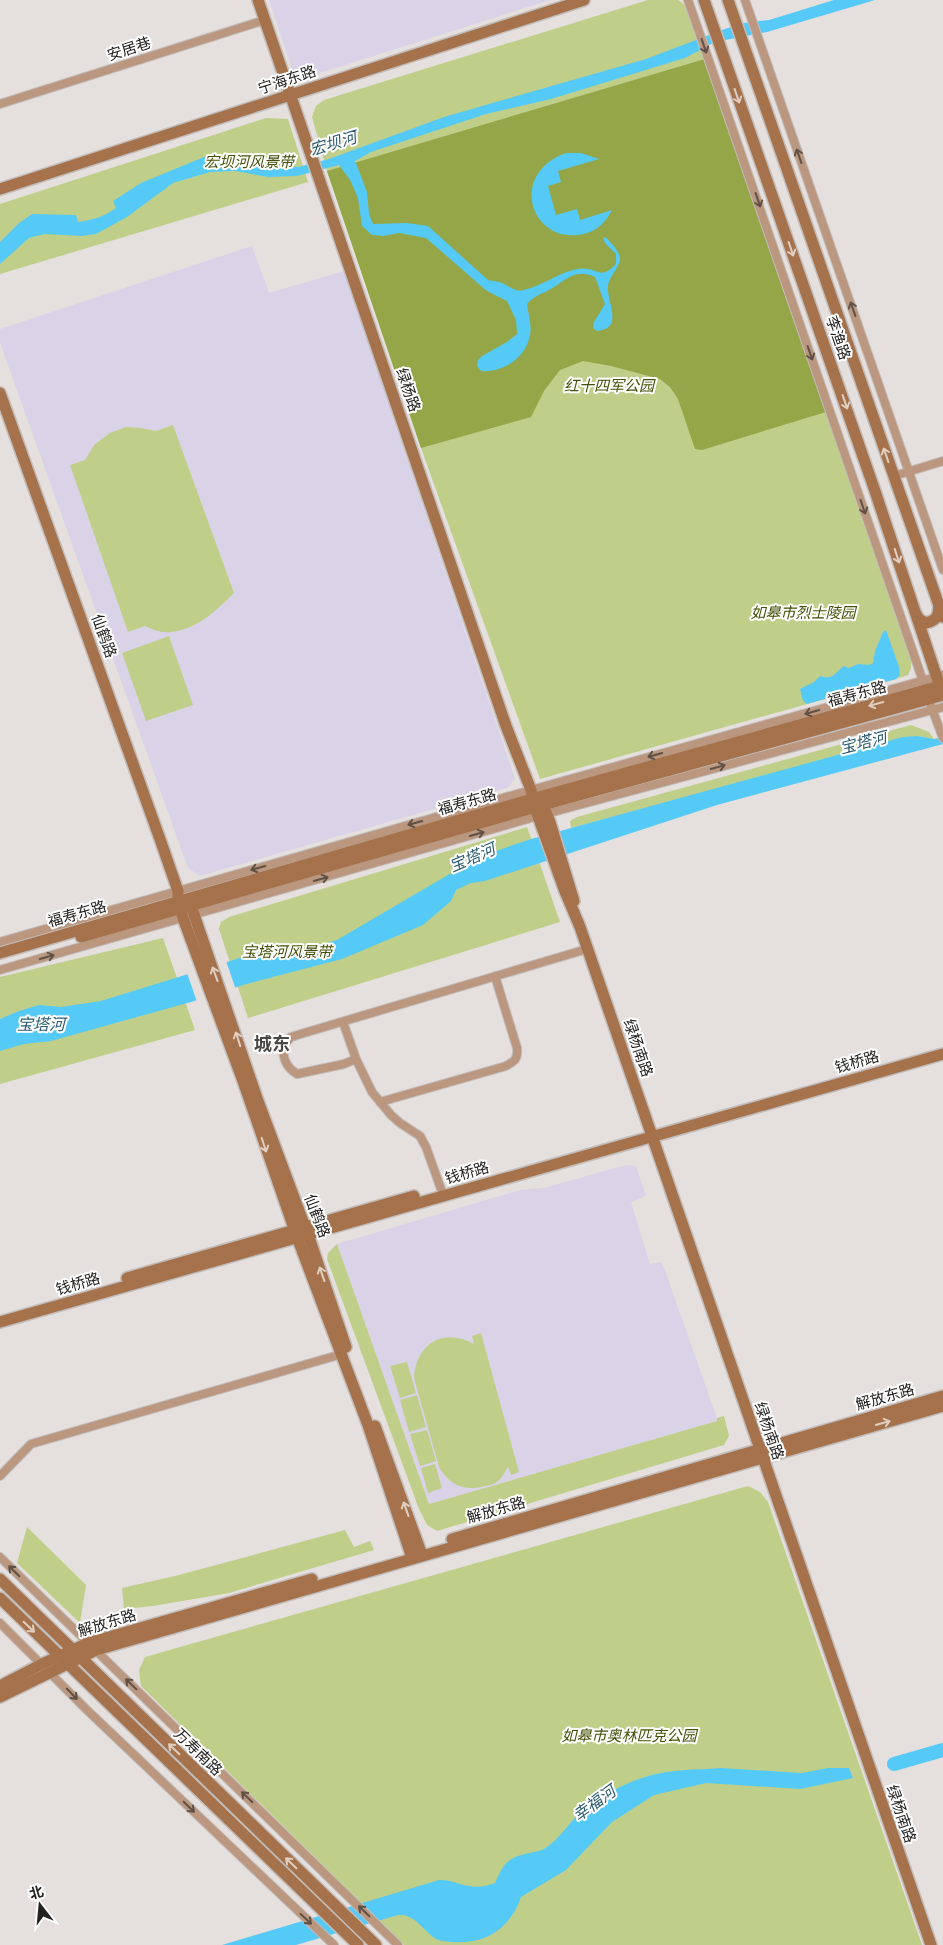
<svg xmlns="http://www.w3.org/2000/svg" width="943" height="1945" viewBox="0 0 943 1945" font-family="'Roboto Serif','Noto Sans SC',serif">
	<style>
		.education { fill: #dad3e8 }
		.green { fill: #bfcf89 }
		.forest { fill: #94a648 }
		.water { fill: #55caf7 }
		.pier { fill: #e5dfdd }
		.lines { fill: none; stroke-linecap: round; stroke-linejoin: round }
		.river { stroke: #55caf7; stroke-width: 14 }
		.street-casing { stroke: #c2bdbb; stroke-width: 10 }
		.secondary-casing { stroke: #c2bdbb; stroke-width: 14 }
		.street { stroke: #ba977e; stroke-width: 8 }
		.secondary { stroke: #a5724c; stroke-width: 11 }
		.oneway { stroke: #605146 }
		.oneway2 { stroke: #e0cec0 }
		.labels { text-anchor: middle; stroke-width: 4; stroke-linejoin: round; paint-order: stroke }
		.street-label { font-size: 15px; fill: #242221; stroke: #fff }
		.park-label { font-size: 15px; font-style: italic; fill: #445007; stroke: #fff }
		.water-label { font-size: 16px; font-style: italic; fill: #2b5b6e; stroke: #fff }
		.quarter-label { font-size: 18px; font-weight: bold; fill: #4b4744; stroke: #fff }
	</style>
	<rect width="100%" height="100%" fill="#e5dfdd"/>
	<!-- education -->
	<g class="education">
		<polygon points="269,0 550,0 301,79 293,72"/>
		<polygon points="252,246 269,293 344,271 515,779 507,788 200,876 188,868 0,343 0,329"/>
		<polygon points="626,1165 636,1166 646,1196 631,1202 650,1264 662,1262 718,1421 429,1504 337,1244 520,1190 544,1188"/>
	</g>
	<!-- green -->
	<g class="green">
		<polygon points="648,0 678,0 685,5 911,658 911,668 908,675 896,679 540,779 421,448 327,171 312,117 316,106 324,100"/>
		<polygon points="266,118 288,119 308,182 0,274 0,204"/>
		<path d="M173,425L234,593C215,612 192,634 163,632C157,632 150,628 145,626L128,632L70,465L85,460L95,444L110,433L126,427L142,428L156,431Z"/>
		<polygon points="169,636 193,705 146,721 122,653"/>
		<polygon points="911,725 929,732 934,739 918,736 571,828 570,821 577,817"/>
		<polygon points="527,827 560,922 248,1018 219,929 221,922 229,917"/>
		<polygon points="163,938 195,1030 0,1084 0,977"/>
		<polygon points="337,1244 429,1504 717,1421 717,1418 724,1416 729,1436 724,1445 437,1531 427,1525 419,1509 327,1259 328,1253"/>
		<path d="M481,1333L519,1472L511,1475L508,1467C505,1471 503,1477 499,1480C496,1484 490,1485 485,1486C465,1492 449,1485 439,1467L414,1378C416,1344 443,1327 474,1344L472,1336Z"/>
		<polygon points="407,1362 416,1393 400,1398 390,1366"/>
		<polygon points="417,1395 426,1427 409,1432 400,1400"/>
		<polygon points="427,1430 436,1461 420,1466 410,1434"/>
		<polygon points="435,1464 442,1488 428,1493 421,1468"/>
		<polygon points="748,1486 760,1492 768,1502 922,1945 404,1945 141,1686 139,1670 145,1657"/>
		<polygon points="27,1527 86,1585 80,1623 17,1563"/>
		<polygon points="345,1530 354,1547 370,1541 374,1550 229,1593 153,1606 124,1609 122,1588 179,1575"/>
	</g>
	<!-- forest -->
	<polygon class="forest" points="705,59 826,412 702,450 695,449 678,399 670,387 660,379 611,366 583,361 560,370 544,391 531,417 421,448 327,171"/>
	<!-- water -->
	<g class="water">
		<path d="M834,0H875L767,32L715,42L685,58L551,99L486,114L371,152L355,161L367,192L369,214L373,224L407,223L428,226L488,280C491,281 496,281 499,282C508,284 514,293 524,290C542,286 559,272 578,269C598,266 599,282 616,264V254L605,243L603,238L605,237C610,241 621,253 620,260C618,269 610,276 608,285C606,302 625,328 597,331L593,328L594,322L605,304L595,277C573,267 565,282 547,291C539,295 534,296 527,304C528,313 532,325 530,335C526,358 503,373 481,371L477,366L478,360L482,356L507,342L517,334L516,320L507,301L487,291L426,238L399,233L383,236L372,235L362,226L358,198L350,180L339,165L297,176L268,177L235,171L210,172L173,183L127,217L96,234L82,236L44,234L29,238L0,264V242L19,223L32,214L76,215L78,222C92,220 104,217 116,208L113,201L141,183L204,157L233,156L258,163L298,167L329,159L444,117L646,59L725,29L744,23L769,20Z"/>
		<path d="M566,153H581L599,159L558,171L561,182L548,186L556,215L577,209L580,220L612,210C606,222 597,231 584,234C531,246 507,174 566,153Z"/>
		<path d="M886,630L899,667L900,675L896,679L807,704L803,701L800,689L814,682L820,676C834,680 833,674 844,666L849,668L858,664L869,665L873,663L875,651L883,632Z"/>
		<polygon points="918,736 934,739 943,737 943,744 717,805 485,881 471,883 456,890 451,901 423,925 342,959 243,985 191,1002 51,1041 24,1044 0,1051 0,1019 19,1011 39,1005 61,1007 101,1001 269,949 308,948 337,940 465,865 487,854 531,839 903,737"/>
		<path d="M721,1768L802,1773L828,1768H849L853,1778L800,1789L706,1783L654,1795L612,1822L566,1870L521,1897C510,1929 485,1945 451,1942C446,1941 440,1941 436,1939C426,1933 419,1921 409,1917C406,1915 401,1915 398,1915L296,1945H222L439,1880C461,1880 468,1893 495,1883C504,1863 507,1858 529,1853C534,1852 540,1851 544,1849C559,1840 567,1825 579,1814C598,1798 622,1784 645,1777C669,1769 696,1770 721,1768Z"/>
	</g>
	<!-- pier -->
	<polygon class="pier" points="226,961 236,990 197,1002 187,973"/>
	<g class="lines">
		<!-- river -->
		<polyline class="river" points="894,1764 943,1750"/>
		<!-- street casing -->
		<g class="street-casing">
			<g id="street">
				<polyline points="688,0 924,684"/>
				<polyline points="745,0 943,570"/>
				<polyline points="0,104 265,20"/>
				<polyline points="894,476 943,461"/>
				<polyline points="927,695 943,738"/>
				<polyline points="0,942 531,790 943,675"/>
				<polyline points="0,970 538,816 943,707"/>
				<polyline points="343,1022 356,1059 372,1092 391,1115 400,1123 420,1136 426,1147 441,1189"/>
				<path d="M356,1059L344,1064L297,1074C286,1067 283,1059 283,1046L291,1037L304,1033L587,949"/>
				<path d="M380,1102L506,1066C515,1061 518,1059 517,1048L495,976"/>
				<polyline points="0,1476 31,1444 342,1354"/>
				<polyline points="0,1557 398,1945"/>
				<polyline points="0,1623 87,1710 334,1945"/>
			</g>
		</g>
		<!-- secondary casing -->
		<g class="secondary-casing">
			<g id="secondary">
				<polyline points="258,0 506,726 531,790 535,808 564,889 580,927 931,1945"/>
				<polyline points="704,0 875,491 942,693"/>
				<polyline points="728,0 943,617"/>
				<polyline points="0,189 584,0"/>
				<polyline points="0,393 161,842 178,891 178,901 183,918 243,1081 297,1237 368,1425 412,1558"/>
				<path d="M916,614L919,619L926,623C937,620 938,617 939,606"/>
				<polyline points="541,800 550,822 574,901"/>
				<polyline points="189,900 258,1101 311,1243 346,1347"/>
				<polyline points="81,937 543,805 943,695"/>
				<polyline points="0,953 539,797 943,685"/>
				<polyline points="127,1278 414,1196"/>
				<polyline points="0,1322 943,1054"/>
				<polyline points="375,1426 422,1555"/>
				<polyline points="452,1539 943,1396"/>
				<polyline points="0,1579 376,1945"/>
				<polyline points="0,1598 358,1945"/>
				<polyline points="0,1686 42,1664 88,1643 312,1579"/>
				<polyline points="0,1697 96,1650 943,1406"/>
			</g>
		</g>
		<!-- street -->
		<use href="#street" class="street"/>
		<!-- secondary -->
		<use href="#secondary" class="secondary"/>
	</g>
	<!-- one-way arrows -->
	<defs><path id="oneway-shaft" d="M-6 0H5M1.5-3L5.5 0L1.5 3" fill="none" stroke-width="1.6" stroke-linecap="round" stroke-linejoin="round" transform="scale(1.25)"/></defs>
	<g class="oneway">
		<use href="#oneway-shaft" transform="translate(704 46) rotate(71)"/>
		<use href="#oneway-shaft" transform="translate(799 156) rotate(-109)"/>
		<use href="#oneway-shaft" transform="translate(758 200) rotate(71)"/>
		<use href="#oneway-shaft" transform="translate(853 309) rotate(-109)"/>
		<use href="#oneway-shaft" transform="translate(810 353) rotate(71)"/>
		<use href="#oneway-shaft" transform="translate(863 507) rotate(71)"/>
		<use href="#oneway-shaft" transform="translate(812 712) rotate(164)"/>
		<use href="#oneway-shaft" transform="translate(655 755) rotate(164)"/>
		<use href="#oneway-shaft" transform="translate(718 767) rotate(-15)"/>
		<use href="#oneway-shaft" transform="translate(415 823) rotate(164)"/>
		<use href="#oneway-shaft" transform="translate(477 834) rotate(-16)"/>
		<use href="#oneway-shaft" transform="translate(258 868) rotate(164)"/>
		<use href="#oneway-shaft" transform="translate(321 879) rotate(-16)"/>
		<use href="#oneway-shaft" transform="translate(47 957) rotate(-16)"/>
		<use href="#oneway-shaft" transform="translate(14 1571) rotate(-135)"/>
		<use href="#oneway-shaft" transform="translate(131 1684) rotate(-136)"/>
		<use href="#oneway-shaft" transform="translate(72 1694) rotate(46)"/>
		<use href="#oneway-shaft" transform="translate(247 1797) rotate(-136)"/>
		<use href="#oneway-shaft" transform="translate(189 1807) rotate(44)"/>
		<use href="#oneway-shaft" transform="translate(364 1911) rotate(-136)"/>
		<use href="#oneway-shaft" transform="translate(306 1919) rotate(43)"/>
	</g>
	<g class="oneway2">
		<use href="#oneway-shaft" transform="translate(737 96) rotate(71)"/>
		<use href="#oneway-shaft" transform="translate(791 249) rotate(71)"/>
		<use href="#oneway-shaft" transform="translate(845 402) rotate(71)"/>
		<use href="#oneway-shaft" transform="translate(886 455) rotate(-109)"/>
		<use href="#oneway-shaft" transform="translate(897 556) rotate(72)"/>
		<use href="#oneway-shaft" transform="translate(876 704) rotate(165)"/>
		<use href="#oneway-shaft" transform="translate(215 974) rotate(-110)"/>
		<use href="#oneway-shaft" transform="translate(238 1039) rotate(-108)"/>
		<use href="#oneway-shaft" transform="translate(264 1145) rotate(72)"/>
		<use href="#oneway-shaft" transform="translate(322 1274) rotate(-109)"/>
		<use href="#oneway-shaft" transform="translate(883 1423) rotate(-16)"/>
		<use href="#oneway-shaft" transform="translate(406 1509) rotate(-110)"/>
		<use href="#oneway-shaft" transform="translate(29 1627) rotate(44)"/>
		<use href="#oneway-shaft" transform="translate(174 1749) rotate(-136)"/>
		<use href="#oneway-shaft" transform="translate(291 1863) rotate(-136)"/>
	</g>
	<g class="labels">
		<!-- street labels -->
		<g class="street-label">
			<text transform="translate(129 49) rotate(-18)" y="5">安居巷</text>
			<text transform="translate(287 80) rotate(-18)" y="5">宁海东路</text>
			<text transform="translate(838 338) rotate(71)" y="5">李渔路</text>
			<text transform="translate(408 390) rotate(71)" y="5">绿杨路</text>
			<text transform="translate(104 636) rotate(70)" y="5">仙鹤路</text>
			<text transform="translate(857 694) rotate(-15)" y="5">福寿东路</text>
			<text transform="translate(467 802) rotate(-16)" y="5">福寿东路</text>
			<text transform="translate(77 914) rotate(-16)" y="5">福寿东路</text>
			<text transform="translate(638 1048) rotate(71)" y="5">绿杨南路</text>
			<text transform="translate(857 1062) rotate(-16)" y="5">钱桥路</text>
			<text transform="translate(467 1173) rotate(-16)" y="5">钱桥路</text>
			<text transform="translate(317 1216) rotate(69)" y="5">仙鹤路</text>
			<text transform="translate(78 1284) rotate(-16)" y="5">钱桥路</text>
			<text transform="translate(885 1397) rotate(-16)" y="5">解放东路</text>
			<text transform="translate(769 1431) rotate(71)" y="5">绿杨南路</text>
			<text transform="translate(496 1510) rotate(-16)" y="5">解放东路</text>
			<text transform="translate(107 1623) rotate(-17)" y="5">解放东路</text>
			<text transform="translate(198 1752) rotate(44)" y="5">万寿南路</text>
			<text transform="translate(901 1814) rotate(71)" y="5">绿杨南路</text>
		</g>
		<!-- park labels -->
		<g class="park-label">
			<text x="249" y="167">宏坝河风景带</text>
			<text x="609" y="391">红十四军公园</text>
			<text x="803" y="618">如皋市烈士陵园</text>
			<text x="287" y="957">宝塔河风景带</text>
			<text x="629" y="1741">如皋市奥林匹克公园</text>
		</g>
		<!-- water labels -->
		<g class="water-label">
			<text transform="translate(333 143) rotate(-17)" y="6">宏坝河</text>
			<text transform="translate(863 742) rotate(-14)" y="6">宝塔河</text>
			<text transform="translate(472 857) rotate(-23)" y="6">宝塔河</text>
			<text x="41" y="1030">宝塔河</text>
			<text transform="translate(594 1803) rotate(-36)" y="6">幸福河</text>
		</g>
		<!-- quarter labels -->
		<g class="quarter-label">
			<text x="272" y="1050">城东</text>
		</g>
	</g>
	<!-- north arrow -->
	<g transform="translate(40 1905) rotate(344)" stroke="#ffffff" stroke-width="4" paint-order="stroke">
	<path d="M0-4L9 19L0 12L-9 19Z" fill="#242221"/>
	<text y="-8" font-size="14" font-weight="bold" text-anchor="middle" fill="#242221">北</text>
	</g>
</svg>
